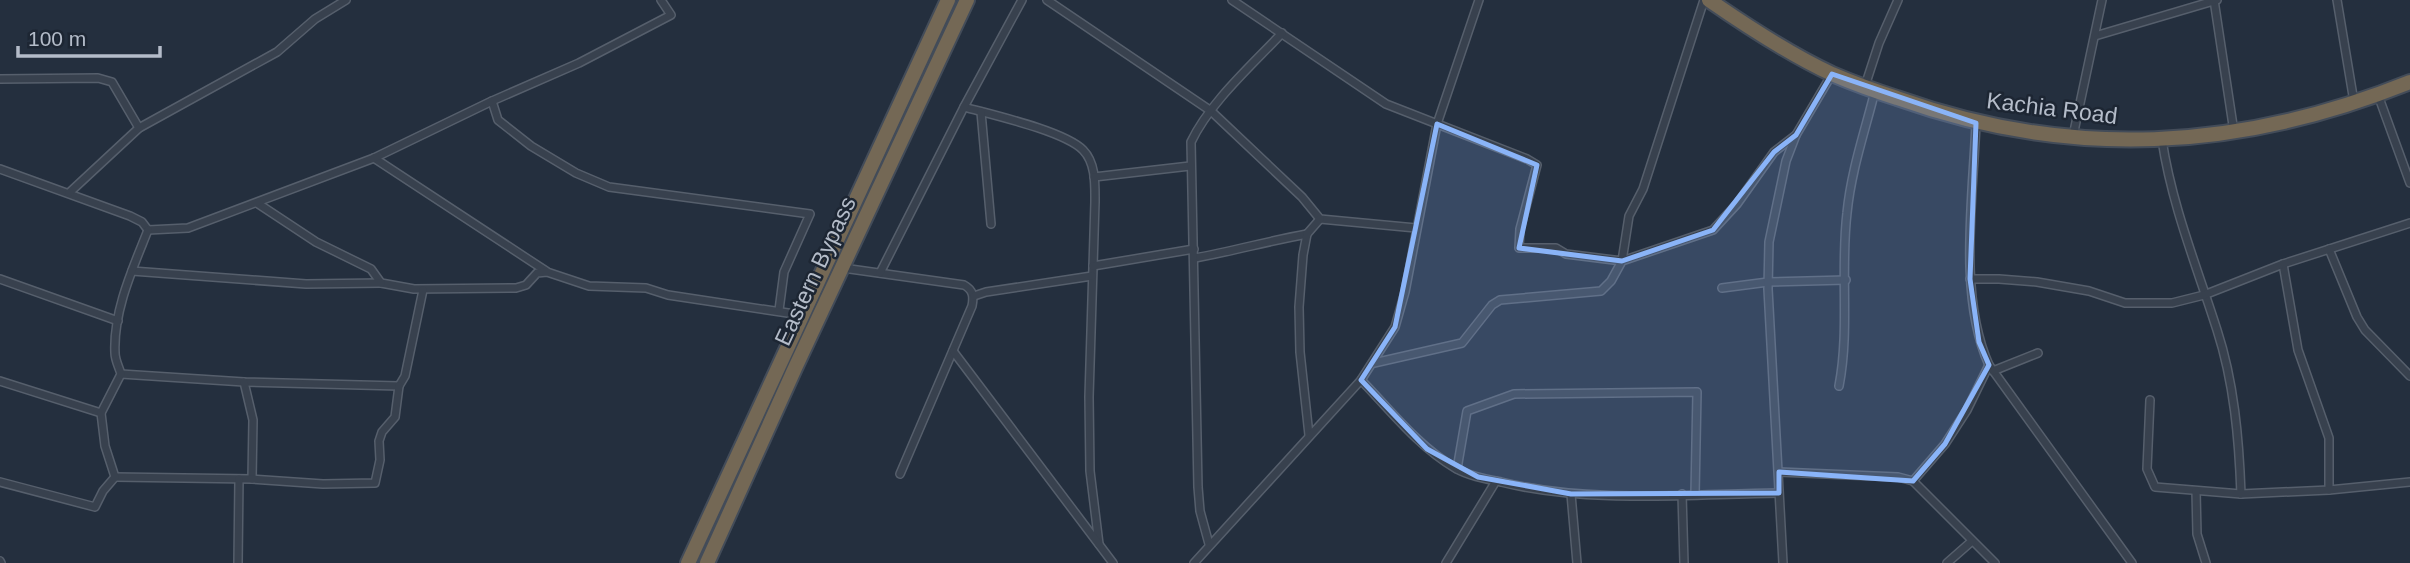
<svg xmlns="http://www.w3.org/2000/svg" width="2410" height="563" viewBox="0 0 2410 563" font-family="Arial,sans-serif">
	<style>
		.lines { fill: none; stroke-linecap: round; stroke-linejoin: round }
		.street-casing { stroke: #565f6c; stroke-width: 10 }
		.highway-casing { stroke: #434c59; stroke-width: 18 }
		.street { stroke: #38414e; stroke-width: 7 }
		.highway { stroke: #746855; stroke-width: 14 }
		.marked { fill: #8ab4f8; fill-opacity: 0.2; stroke: #8ab4f8; stroke-width: 5; stroke-linejoin: round }
		.labels { text-anchor: middle; stroke-width: 5; stroke-linejoin: round; paint-order: stroke }
		.street-label { font-size: 23px; fill: #b4bcc9; stroke: #1d2633 }
	</style>
	<rect width="100%" height="100%" fill="#242f3e"/>
	<g class="lines">
		<!-- street casing -->
		<g class="street-casing">
			<g id="street">
				<polyline points="1047,0 1211,111 1302,197 1320,219 1416,228"/>
				<polyline points="1232,0 1386,104 1527,159 1537,165 1520,229 1519,248 1556,248 1566,254 1622,261 1629,216 1643,189 1704,0"/>
				<polyline points="2214,0 2234,132"/>
				<polyline points="2337,0 2354,102"/>
				<polyline points="2095,36 2217,0"/>
				<polyline points="0,79 98,78 112,82 139,128"/>
				<polyline points="1865,86 1879,43 1898,0"/>
				<polyline points="2378,95 2410,183"/>
				<polyline points="492,101 498,120 531,146 576,173 609,187 810,214 784,272 779,310"/>
				<path d="M964,107C993,115 1064,131 1083,150C1096,163 1095,185 1095,202L1089,397L1090,471L1099,544"/>
				<polyline points="981,112 991,224"/>
				<path d="M1976,123C1973,198 1958,296 1989,365L2132,563"/>
				<polyline points="2073,136 2102,0"/>
				<path d="M2162,140C2172,206 2197,267 2217,330C2234,382 2239,439 2241,494"/>
				<polyline points="374,158 546,271"/>
				<polyline points="0,169 130,216 142,222 148,230"/>
				<polyline points="1094,177 1190,166"/>
				<polyline points="69,193 139,128 277,52 315,19 346,0"/>
				<polyline points="257,203 316,242 371,269 381,283 414,289 516,288 526,285 537,273 547,272 589,286 646,288 668,295 801,315"/>
				<polyline points="148,230 188,228 374,158 492,101 579,63 671,15 661,0"/>
				<polyline points="2329,249 2357,317 2365,330 2410,376"/>
				<path d="M1195,258C1233,251 1269,241 1307,234"/>
				<polyline points="2283,264 2298,350 2329,438 2329,490"/>
				<polyline points="1093,266 1194,249"/>
				<path d="M843,268L964,285C973,290 974,296 972,306L900,474"/>
				<polyline points="132,271 306,284 381,283"/>
				<polyline points="880,273 964,107 1022,0"/>
				<polyline points="0,279 118,321"/>
				<polyline points="1970,279 1999,279 2037,282 2089,291 2125,303 2172,303 2204,295 2283,264 2410,223"/>
				<polyline points="1722,288 1768,282 1846,280"/>
				<polyline points="974,296 986,292 1092,276"/>
				<polyline points="953,351 1113,563"/>
				<polyline points="1374,363 1462,343 1492,305 1500,300 1601,291 1611,281 1622,261 1713,230 1737,204 1774,152 1796,135"/>
				<polyline points="1993,371 2038,353"/>
				<polyline points="121,374 244,382 399,386 405,376 423,290"/>
				<path d="M1361,380C1391,411 1418,446 1455,468C1469,476 1486,479 1501,482C1590,504 1689,494 1779,493"/>
				<polyline points="0,381 101,413"/>
				<polyline points="244,382 253,420 252,479"/>
				<path d="M1839,386C1850,329 1840,271 1847,213C1851,171 1865,131 1875,91"/>
				<polyline points="2150,400 2147,469 2155,487 2241,494 2329,490 2410,482"/>
				<polyline points="1309,435 1300,352 1299,307 1303,255 1307,234 1320,219"/>
				<polyline points="1457,469 1467,411 1514,394 1697,392 1695,494"/>
				<polyline points="1779,472 1898,477 1913,481 1995,563"/>
				<polyline points="115,477 252,479 323,484 375,483 380,460 379,441 382,432 395,417 399,386"/>
				<polyline points="1913,481 1945,444 1967,410 1989,365"/>
				<path d="M0,482L95,507L103,491L115,477L105,446L101,413L121,374C119,367 115,360 115,353C113,311 133,268 148,230"/>
				<polyline points="2196,491 2197,534 2206,563"/>
				<polyline points="1571,494 1577,563"/>
				<polyline points="1682,494 1684,563"/>
				<path d="M1209,544L1200,511L1198,487L1191,142C1210,102 1252,65 1282,33"/>
				<polyline points="0,561 1,563"/>
				<polyline points="238,563 239,479"/>
				<polyline points="1194,563 1361,380 1395,327 1405,292 1437,124 1479,0"/>
				<polyline points="1446,563 1496,481"/>
				<polyline points="1783,563 1768,289 1769,242 1786,161 1796,135 1832,74"/>
				<polyline points="1947,563 1972,541"/>
			</g>
		</g>
		<!-- highway casing -->
		<g class="highway-casing">
			<g id="highway">
				<path d="M1709,0C1748,27 1789,54 1832,74C1853,83 1875,91 1897,98C2071,160 2239,151 2410,82"/>
				<polyline points="688,563 948,0"/>
				<polyline points="707,563 795,368 967,0"/>
			</g>
		</g>
		<!-- street -->
		<use href="#street" class="street"/>
		<!-- highway -->
		<use href="#highway" class="highway"/>
	</g>
	<!-- marked area -->
	<path class="marked" d="M1832,74L1976,123L1970,279L1979,342L1989,365L1945,444L1913,481L1779,472V493L1571,494L1478,477L1427,449L1361,380L1395,327L1437,124L1537,165L1519,248L1622,261L1713,230L1774,152L1796,135Z"/>
	<g class="labels">
		<!-- street labels -->
		<g class="street-label">
			<text transform="translate(2052 108) rotate(7)" y="8">Kachia Road</text>
			<text transform="translate(815 271) rotate(-65)" y="8">Eastern Bypass</text>
		</g>
	</g>
	<!-- scale -->
	<path d="M18 46v10h142v-10" fill="none" stroke="#b4bcc9" stroke-width="3.5"/>
	<text x="28" y="46" font-size="21" fill="#b4bcc9" stroke="#1d2633" stroke-width="5" paint-order="stroke">100 m</text>
</svg>
